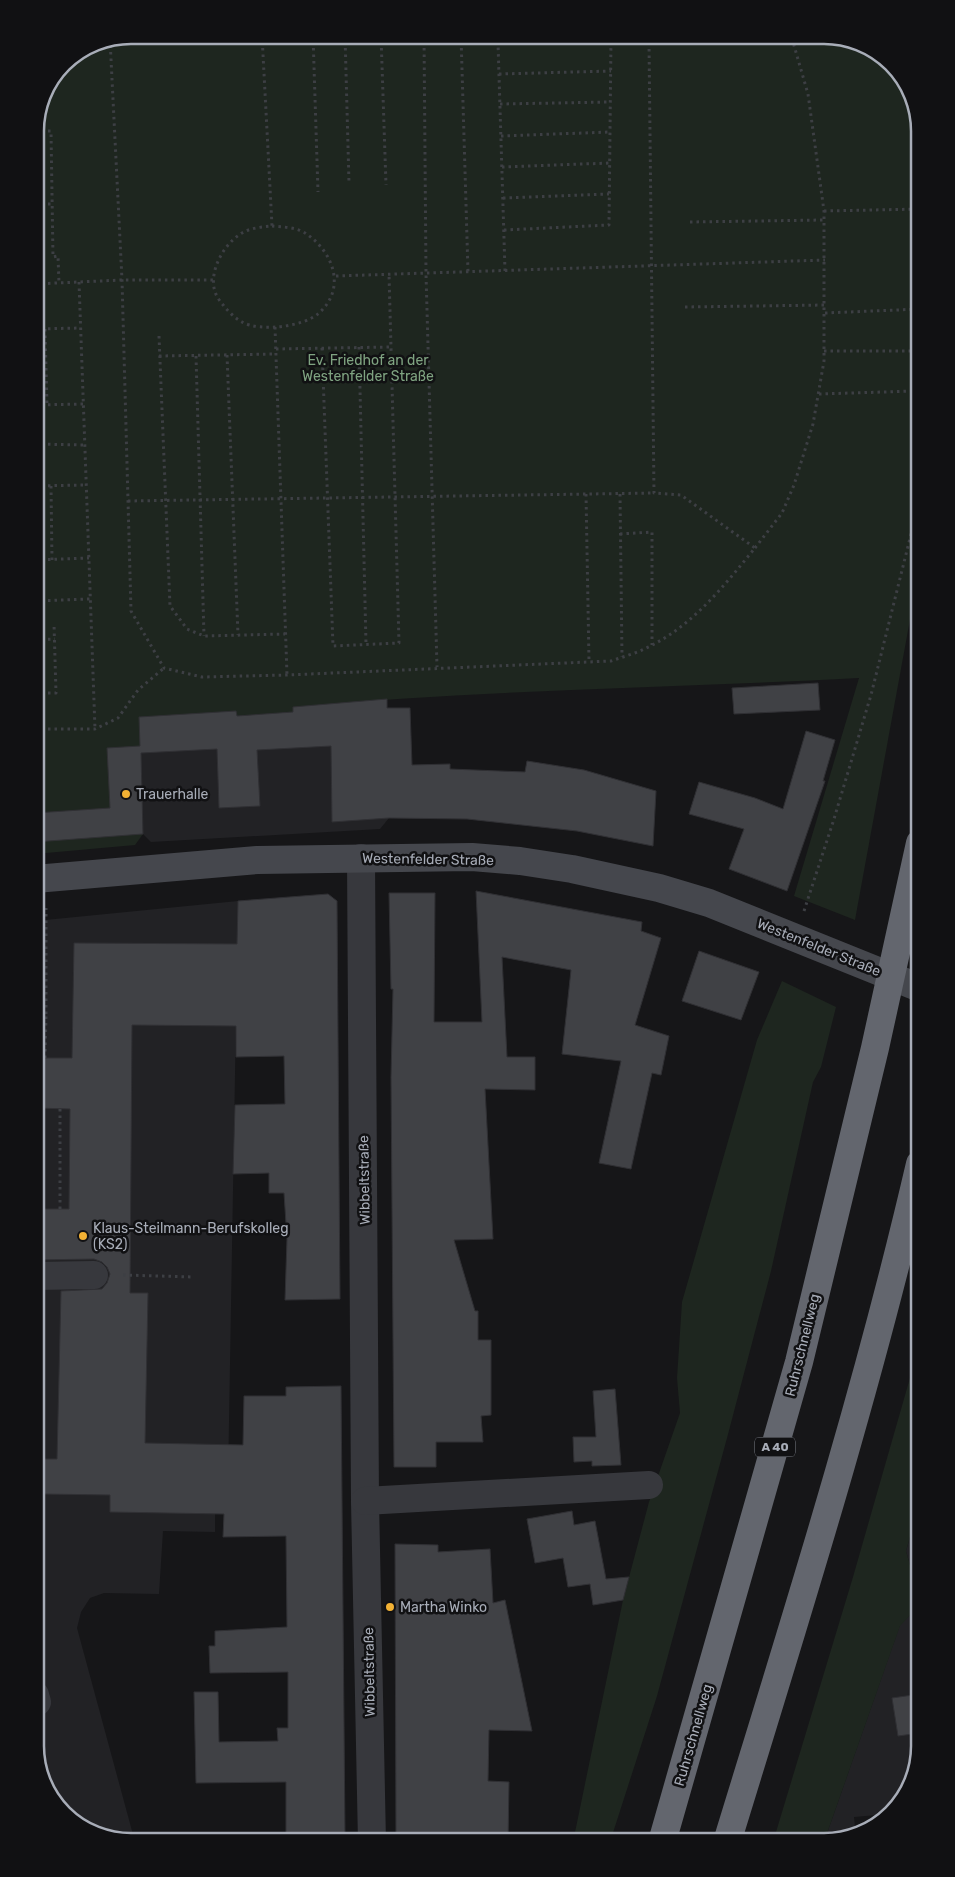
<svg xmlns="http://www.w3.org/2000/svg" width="955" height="1877" viewBox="0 0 955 1877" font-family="Rubik,sans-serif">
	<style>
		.built { fill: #222225 }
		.green { fill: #1e261f }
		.building { fill: #404145; stroke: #303034 }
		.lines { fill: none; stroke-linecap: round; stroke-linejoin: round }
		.path { stroke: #3d3f44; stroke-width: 3; stroke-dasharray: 2.5 4; stroke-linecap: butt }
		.street { stroke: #37383d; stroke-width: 28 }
		.secondary { stroke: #45474d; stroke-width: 28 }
		.highway { stroke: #63666e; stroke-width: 28 }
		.poi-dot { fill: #f2b134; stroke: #111113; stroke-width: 2 }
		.labels { text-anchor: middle; stroke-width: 5; stroke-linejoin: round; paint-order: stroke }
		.shield { fill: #111113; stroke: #7b7e86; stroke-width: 1 }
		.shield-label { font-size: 12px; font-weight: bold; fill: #a8adb8 }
		.park-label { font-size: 14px; fill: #7fa381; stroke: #111113 }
		.poi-label { font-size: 14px; fill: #a8adb8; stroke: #111113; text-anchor: start }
		.street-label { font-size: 14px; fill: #a8adb8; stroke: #111113 }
		.rim { fill: none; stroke: #a8adb8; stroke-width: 2.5 }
	</style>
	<rect width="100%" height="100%" fill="#161618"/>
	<!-- built -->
	<g class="built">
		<polygon points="387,699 389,818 380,829 151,842 143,834 139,717 236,711 237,716 293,712 293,707"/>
		<polygon points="238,901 228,1480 215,1514 215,1532 163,1531 159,1594 104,1593 90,1598 81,1612 77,1628 135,1842 125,1842 77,1826 42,1783 35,1746 35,921"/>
		<polygon points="920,1502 920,1747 904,1800 887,1814 854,1817 856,1836 824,1842 900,1625 917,1608 917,1590 906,1551"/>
	</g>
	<!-- green -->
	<g class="green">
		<path d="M131,35H831L882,55L913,94L920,131V565L855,920L794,896L859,678C670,688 481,690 293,707V712L237,716L236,711L140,717L143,834L135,845L35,854V125L63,63L94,42Z"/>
		<polygon points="782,981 836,1007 821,1067 813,1082 771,1271 727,1438 657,1696 610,1842 573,1842 623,1600 649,1502 680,1413 677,1378 682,1302 757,1040"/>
		<polygon points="920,1343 920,1502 906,1551 917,1590 917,1608 900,1626 824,1842 773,1842 853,1577"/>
	</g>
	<!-- building -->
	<g class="building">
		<polygon points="818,683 820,710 734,714 732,688"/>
		<polygon points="387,699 387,708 410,708 412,765 450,764 450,769 525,772 527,761 584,770 656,791 653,846 577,831 467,819 389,818 332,822 331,746 257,750 260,806 219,808 217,749 141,753 143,834 35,842 35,813 110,808 107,748 140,746 139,717 236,711 237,716 293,712 293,707"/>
		<polygon points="806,731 835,740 823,781 825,781 787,891 729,869 744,829 689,814 699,782 755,798 783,809"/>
		<polygon points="476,891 642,922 641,931 661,938 635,1025 669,1036 661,1075 652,1073 631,1169 599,1163 621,1061 562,1054 571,970 502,957 507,1057 535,1057 535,1090 485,1089 493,1239 454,1240 475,1311 478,1311 478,1340 491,1340 491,1415 481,1416 483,1442 436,1442 436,1467 394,1467 391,1077 393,989 391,989 389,893 435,893 434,1022 482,1022"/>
		<polygon points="328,894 337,901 340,1299 285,1300 287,1239 284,1193 269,1193 269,1173 233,1174 235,1105 285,1104 284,1056 236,1057 236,1026 132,1025 130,1293 148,1293 145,1443 243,1445 244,1396 286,1396 286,1387 341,1386 345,1836 286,1836 286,1782 196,1783 194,1692 218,1692 219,1742 278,1741 277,1728 288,1728 288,1672 210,1673 209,1646 215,1646 215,1631 287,1627 286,1536 223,1537 224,1514 110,1512 110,1495 42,1494 43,1459 57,1459 61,1291 102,1289 107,1283 110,1274 107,1267 102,1262 94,1259 35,1260 35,1209 69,1209 70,1109 35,1108 35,1058 72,1058 74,943 237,944 238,901"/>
		<polygon points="699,951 759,972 741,1020 682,1001"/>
		<polygon points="615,1389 621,1465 592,1466 592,1461 574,1462 573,1437 596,1437 593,1391"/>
		<polygon points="572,1511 574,1525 595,1521 606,1579 629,1577 623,1600 593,1605 590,1584 568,1587 563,1558 535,1563 527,1519"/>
		<polygon points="395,1544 438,1545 438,1552 490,1549 493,1603 505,1600 532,1731 489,1730 488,1781 509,1782 508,1842 396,1842"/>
		<polygon points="920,1694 920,1733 898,1736 892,1698"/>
	</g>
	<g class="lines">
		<!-- path -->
		<g class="path">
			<polyline points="262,35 272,226"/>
			<polyline points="313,35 318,192"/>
			<polyline points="345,35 349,183"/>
			<polyline points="381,35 386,185"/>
			<polyline points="424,35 426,274 437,667"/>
			<polyline points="461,35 468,272"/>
			<path d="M110,39L122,280L131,611L164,668L202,677L287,675L611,661C622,657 634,654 644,649C691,628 723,587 755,548L681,495L654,493L649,43L651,35"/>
			<polyline points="499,74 611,71"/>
			<polyline points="500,104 610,102"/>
			<polyline points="35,131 51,131 53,257 58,256 59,283"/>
			<polyline points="501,136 610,132"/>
			<polyline points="502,167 610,163"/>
			<polyline points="503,198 609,194"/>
			<polyline points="35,204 52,204"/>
			<polyline points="824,211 920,209"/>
			<polyline points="690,222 824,220"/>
			<path d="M272,226C282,227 296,227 305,233C333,251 347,288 319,313C304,327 259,332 242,322C233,317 226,309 220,301C204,281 220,248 239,235C248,228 261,227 272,226Z"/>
			<polyline points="504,230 609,225 611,39"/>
			<polyline points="505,271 498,43 624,39 624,35"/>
			<polyline points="336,276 825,260"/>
			<polyline points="79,282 95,729"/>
			<polyline points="35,284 122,280 213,280"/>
			<polyline points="685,307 825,305"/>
			<polyline points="825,313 920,309"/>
			<polyline points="275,327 287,675"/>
			<polyline points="35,329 80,328"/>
			<polyline points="45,329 47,405"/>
			<polyline points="159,336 170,606 187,629 204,636 285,634"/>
			<polyline points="359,347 366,644"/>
			<polyline points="322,348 333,646 399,643 389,274"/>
			<polyline points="276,349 391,347"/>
			<polyline points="824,351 920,351"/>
			<polyline points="227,355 238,635"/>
			<polyline points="159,356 276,354"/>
			<polyline points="196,356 204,636"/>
			<polyline points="819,394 915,391"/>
			<polyline points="35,405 83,404"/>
			<polyline points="35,444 85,445"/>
			<polyline points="35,486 86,485"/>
			<polyline points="51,486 52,560"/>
			<polyline points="586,494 589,661"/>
			<polyline points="620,494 622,657"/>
			<polyline points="128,501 654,493"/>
			<polyline points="620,534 652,532 652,645"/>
			<polyline points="755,548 782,513 794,485 813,424 824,361 824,211 808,94 791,35"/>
			<polyline points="35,560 89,558"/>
			<polyline points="35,601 90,599"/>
			<polyline points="35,640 55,639"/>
			<polyline points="35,693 56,693 54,624"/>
			<polyline points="35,729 95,729 118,718 138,690 164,668"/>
			<polyline points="804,911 834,819 871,695 920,498"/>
			<polyline points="35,1016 46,1016 46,908"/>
			<polyline points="45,1058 46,1016"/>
			<polyline points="60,1209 60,1109"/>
			<polyline points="123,1275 193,1277"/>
		</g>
		<!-- street -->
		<g class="street">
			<polyline points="361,858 365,1501 372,1842"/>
			<polyline points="35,1276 94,1275"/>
			<polyline points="365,1501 649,1485"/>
			<polyline points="35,1695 37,1702"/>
		</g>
		<!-- secondary -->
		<polyline class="secondary" points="35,879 257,860 472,857 520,861 572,869 659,888 709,903 920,988"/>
		<!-- highway -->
		<g class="highway">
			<polyline points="662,1842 799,1362 875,1048 920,843"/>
			<path d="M727,1842C796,1617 867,1393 920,1164"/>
		</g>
	</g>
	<!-- markers -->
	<g class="poi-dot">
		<circle cx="126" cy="794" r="5"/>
		<circle cx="83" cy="1236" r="5"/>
		<circle cx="390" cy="1607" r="5"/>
	</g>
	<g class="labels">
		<!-- shield labels -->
		<rect class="shield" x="755" y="1437.5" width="40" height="19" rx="4"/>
		<g class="shield-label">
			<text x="775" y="1451">A 40</text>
		</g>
		<!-- park labels -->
		<g class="park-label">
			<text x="368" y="365">Ev. Friedhof an der<tspan x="368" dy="16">Westenfelder Straße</tspan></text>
		</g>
		<!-- poi labels -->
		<g class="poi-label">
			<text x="136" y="799">Trauerhalle</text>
			<text x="93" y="1233">Klaus-Steilmann-Berufskolleg<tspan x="93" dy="16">(KS2)</tspan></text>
			<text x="400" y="1612">Martha Winko</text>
		</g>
		<!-- street labels -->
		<g class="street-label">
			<text transform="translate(428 859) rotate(1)" y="5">Westenfelder Straße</text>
			<text transform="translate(819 947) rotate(22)" y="5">Westenfelder Straße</text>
			<text transform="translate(364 1180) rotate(-91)" y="5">Wibbeltstraße</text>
			<text transform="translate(802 1345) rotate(-76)" y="5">Ruhrschnellweg</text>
			<text transform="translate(369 1672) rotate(-91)" y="5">Wibbeltstraße</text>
			<text transform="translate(693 1735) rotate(-74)" y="5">Ruhrschnellweg</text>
		</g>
	</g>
	<!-- crop -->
	<path d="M0 0H955V1877H0ZM131 44H824A87 87 0 0 1 911 131V1746A87 87 0 0 1 824 1833H131A87 87 0 0 1 44 1746V131A87 87 0 0 1 131 44Z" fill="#111113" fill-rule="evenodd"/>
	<path class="rim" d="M131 44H824A87 87 0 0 1 911 131V1746A87 87 0 0 1 824 1833H131A87 87 0 0 1 44 1746V131A87 87 0 0 1 131 44Z"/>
</svg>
